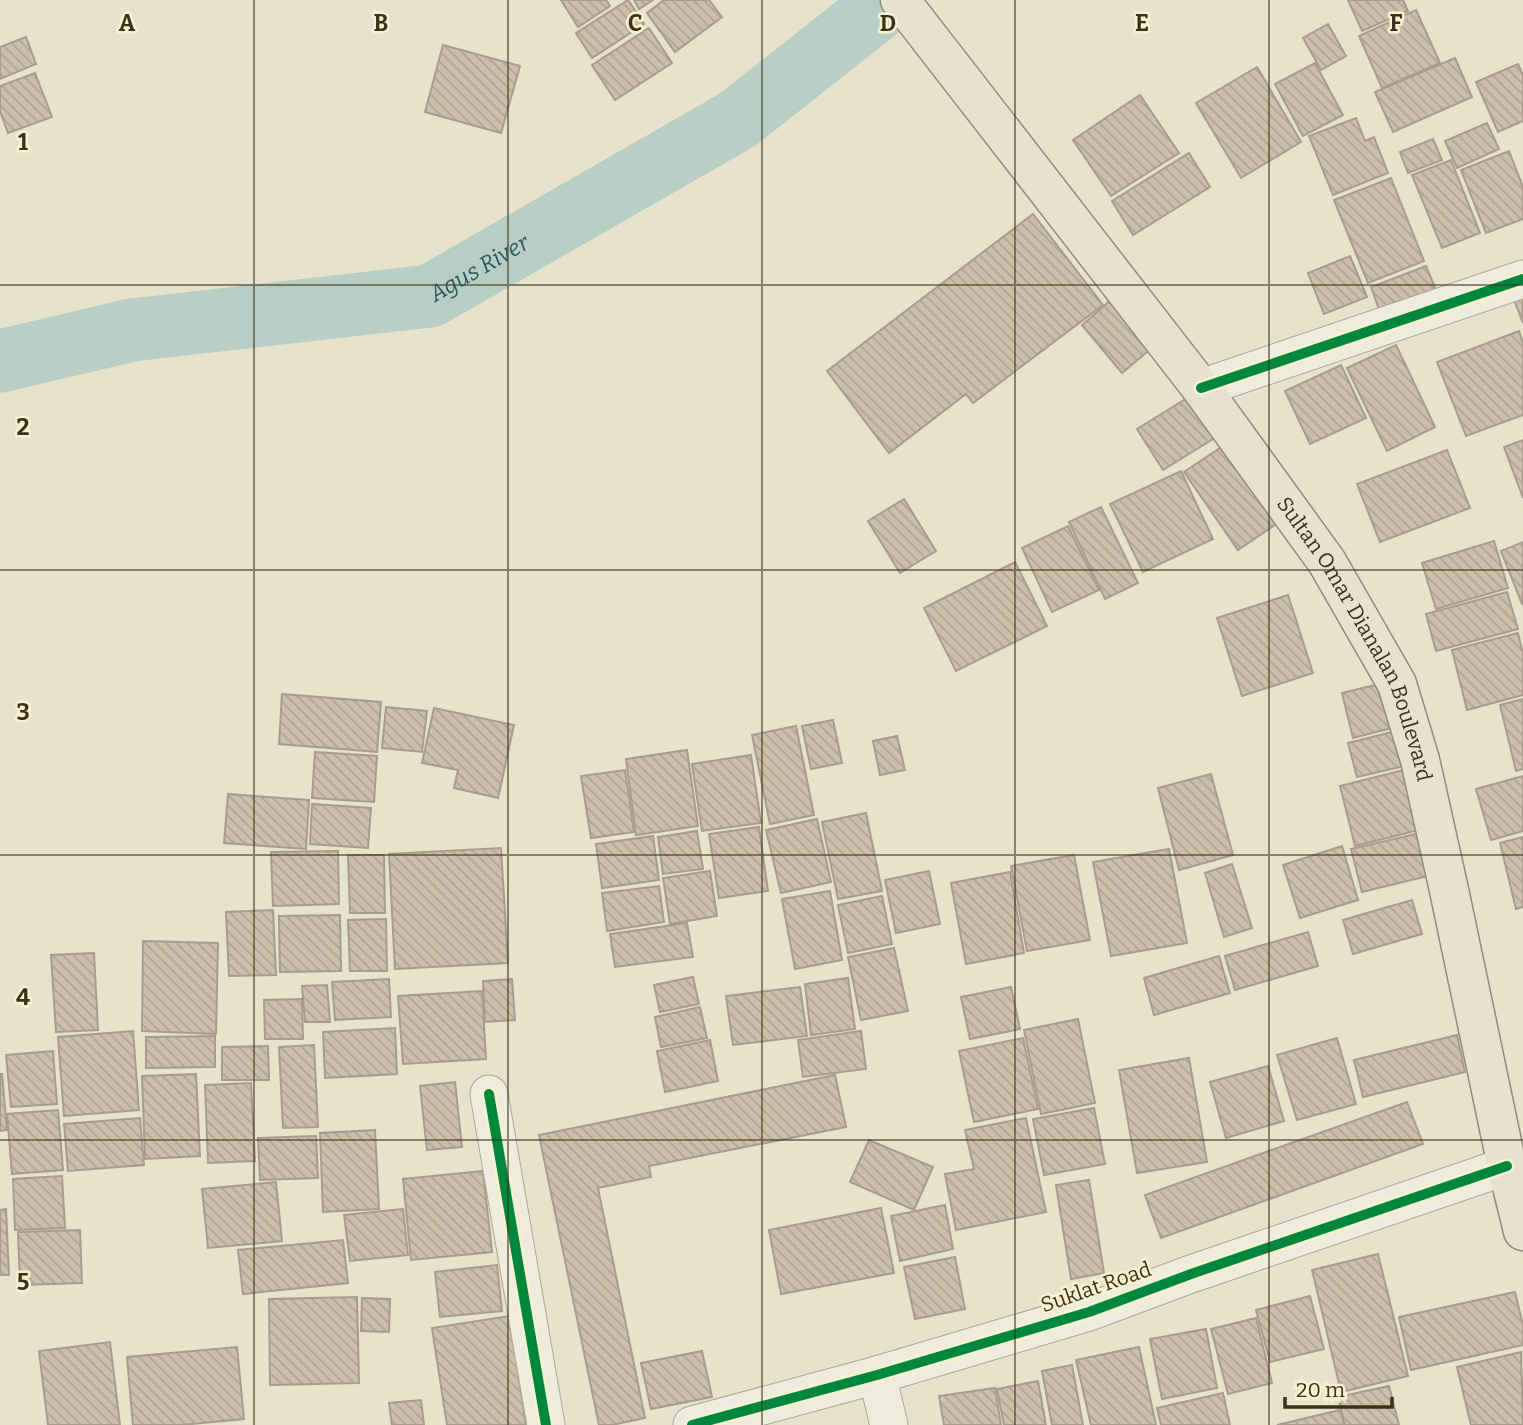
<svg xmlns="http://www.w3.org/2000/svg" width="1523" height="1425" viewBox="0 0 1523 1425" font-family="Bitter,serif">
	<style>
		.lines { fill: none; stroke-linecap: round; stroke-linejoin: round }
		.river { stroke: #b8cdc3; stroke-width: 63 }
		.building { fill: url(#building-back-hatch); stroke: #a89d8b; stroke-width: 2 }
		.minor-casing { stroke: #aca695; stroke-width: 39 }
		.major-casing { stroke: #918b7c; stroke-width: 41 }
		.minor { stroke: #eeebdf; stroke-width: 37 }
		.major { stroke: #e6e2cf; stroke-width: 38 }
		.cycleway-casing { stroke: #f9f2d1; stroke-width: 15 }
		.cycleway { stroke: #00873e; stroke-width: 10 }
		.grid { fill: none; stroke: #3c2f1c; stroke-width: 2; stroke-opacity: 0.55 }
		.labels { text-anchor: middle; stroke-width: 5; stroke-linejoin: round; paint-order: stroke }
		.street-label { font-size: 21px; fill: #3c2f1c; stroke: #f9f2d1 }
		.water-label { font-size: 23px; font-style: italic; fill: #2a5a5d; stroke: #f9f2d1 }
		.grid-label { font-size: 23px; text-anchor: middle; font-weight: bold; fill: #3c2f1c; stroke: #f9f2d1; stroke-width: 5; stroke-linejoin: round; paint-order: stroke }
	</style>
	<defs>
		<pattern id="building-back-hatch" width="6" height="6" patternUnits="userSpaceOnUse" patternTransform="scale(1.75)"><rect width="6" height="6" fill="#ccc0ac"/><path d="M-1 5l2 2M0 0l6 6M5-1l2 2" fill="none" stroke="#b0a593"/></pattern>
	</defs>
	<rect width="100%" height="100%" fill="#e7e2cc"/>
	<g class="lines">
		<!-- river -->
		<path class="river" id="s1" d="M0,361L132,330L430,296L737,120L889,0"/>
	</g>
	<!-- building -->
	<g class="building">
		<polygon points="561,0 606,0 610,6 578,27"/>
		<polygon points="628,0 644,24 592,58 576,33"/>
		<polygon points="634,0 653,0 639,9"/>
		<polygon points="664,0 709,0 722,17 675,52 647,13"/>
		<polygon points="1348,0 1403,0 1408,11 1362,31"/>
		<polygon points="1416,10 1440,63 1382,88 1359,36"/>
		<polygon points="1328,24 1346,56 1321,70 1303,38"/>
		<polygon points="649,28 672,63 615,100 592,65"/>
		<polygon points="26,37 36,64 0,79 0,47"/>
		<polygon points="443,45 520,66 501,133 425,112"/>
		<polygon points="1455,58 1472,97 1393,132 1375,92"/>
		<polygon points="1315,63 1343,115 1303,136 1275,84"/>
		<polygon points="1518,64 1523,75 1523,121 1498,132 1476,82"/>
		<polygon points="1257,67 1301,142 1241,178 1196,103"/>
		<polygon points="35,73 52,117 8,133 0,111 0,86"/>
		<polygon points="1140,95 1179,153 1111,196 1073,140"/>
		<polygon points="1356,118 1365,141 1374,137 1388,173 1333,195 1309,136"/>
		<polygon points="1487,123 1499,149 1457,168 1445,141"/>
		<polygon points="1433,139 1442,160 1408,173 1400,152"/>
		<polygon points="1509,151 1523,187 1523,219 1486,233 1461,170"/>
		<polygon points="1189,153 1210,187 1133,235 1112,201"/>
		<polygon points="1451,160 1480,233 1442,248 1412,175"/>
		<polygon points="1391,178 1424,261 1368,283 1334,200"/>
		<polygon points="1033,214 1103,305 973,403 966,394 889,453 827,371"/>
		<polygon points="1350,256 1367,297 1324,314 1308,273"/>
		<polygon points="1426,266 1436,290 1380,312 1371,287"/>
		<polygon points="1523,297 1523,323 1514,300"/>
		<polygon points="1112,299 1153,347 1122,373 1082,325"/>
		<polygon points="1519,331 1523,343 1523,415 1466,436 1437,362"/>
		<polygon points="1396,345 1435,427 1387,451 1347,368"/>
		<polygon points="1341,365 1366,418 1310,444 1285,391"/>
		<polygon points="1192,395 1218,436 1163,470 1137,429"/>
		<polygon points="1523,440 1523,498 1504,447"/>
		<polygon points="1229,442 1282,520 1238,550 1184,472"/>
		<polygon points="1447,450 1470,508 1380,542 1357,484"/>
		<polygon points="1181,471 1213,539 1143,572 1110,504"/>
		<polygon points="904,499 936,551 900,573 868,521"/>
		<polygon points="1101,507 1138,583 1105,599 1069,522"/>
		<polygon points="1068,526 1099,590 1052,612 1022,548"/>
		<polygon points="1494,541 1508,588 1436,609 1422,563"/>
		<polygon points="1523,542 1523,603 1522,604 1501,551"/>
		<polygon points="1015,562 1047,626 956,671 924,608"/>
		<polygon points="1507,592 1518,629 1436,651 1426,614"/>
		<polygon points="1288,595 1313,673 1242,696 1217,618"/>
		<polygon points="1518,633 1523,654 1523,695 1467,710 1452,650"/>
		<polygon points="1392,681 1403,725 1353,738 1342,693"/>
		<polygon points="282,694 381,702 377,752 279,744"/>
		<polygon points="1523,699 1523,769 1516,771 1500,705"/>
		<polygon points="386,707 427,711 422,752 382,748"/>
		<polygon points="434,708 514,725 498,798 454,788 458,770 422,763"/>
		<polygon points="833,720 842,763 811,769 802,726"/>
		<polygon points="796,726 814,815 770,824 752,735"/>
		<polygon points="1404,729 1413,764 1357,777 1348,743"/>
		<polygon points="897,736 905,770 880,775 873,741"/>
		<polygon points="687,750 698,826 636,835 626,759"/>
		<polygon points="315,752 377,756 374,802 312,798"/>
		<polygon points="751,755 761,823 702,831 692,764"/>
		<polygon points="1408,769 1423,829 1355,846 1340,786"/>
		<polygon points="625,770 634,832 591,838 581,776"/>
		<polygon points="1211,774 1233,855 1179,870 1158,788"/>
		<polygon points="1523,776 1523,831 1491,840 1476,789"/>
		<polygon points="228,794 309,800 306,849 224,843"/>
		<polygon points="312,804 371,808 368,848 310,844"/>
		<polygon points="866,813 882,891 838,899 822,822"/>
		<polygon points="817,819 831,882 781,893 766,830"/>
		<polygon points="759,827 768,891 719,898 709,834"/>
		<polygon points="697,831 703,869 663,874 658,837"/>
		<polygon points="1429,831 1440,873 1362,892 1351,849"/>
		<polygon points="653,836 659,880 602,888 596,844"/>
		<polygon points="1523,837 1523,907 1516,909 1500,843"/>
		<polygon points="1342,846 1358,900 1300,918 1283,865"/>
		<polygon points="501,848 508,963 395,969 389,854"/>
		<polygon points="1169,849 1187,943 1111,956 1093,862"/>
		<polygon points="338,851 339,904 273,906 271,852"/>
		<polygon points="348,855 384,855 385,913 350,913"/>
		<polygon points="1074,855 1090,940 1027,951 1011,866"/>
		<polygon points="1232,864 1252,928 1224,937 1205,873"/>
		<polygon points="710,871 717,916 670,924 663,878"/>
		<polygon points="929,871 940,924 896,933 885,880"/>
		<polygon points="1010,872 1024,953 966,964 951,883"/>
		<polygon points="659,886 664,922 607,931 602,893"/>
		<polygon points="830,891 842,960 795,969 782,899"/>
		<polygon points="882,896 892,944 848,953 838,905"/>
		<polygon points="1412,900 1422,934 1353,954 1343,920"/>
		<polygon points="273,910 276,975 229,976 226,912"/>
		<polygon points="340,915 341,971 280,972 279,916"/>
		<polygon points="386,919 387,971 350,971 348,920"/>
		<polygon points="687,923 693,957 615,967 610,934"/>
		<polygon points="1308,932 1318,966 1235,990 1225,956"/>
		<polygon points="143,941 218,943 216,1034 142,1031"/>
		<polygon points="894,948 908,1011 861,1020 848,957"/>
		<polygon points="94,953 98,1030 56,1032 51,955"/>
		<polygon points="1219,956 1230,993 1154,1015 1144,978"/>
		<polygon points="693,977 699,1004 660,1012 654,985"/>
		<polygon points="848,978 855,1029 811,1035 805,984"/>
		<polygon points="389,979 391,1017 335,1020 332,982"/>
		<polygon points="512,979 515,1020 485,1022 483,981"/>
		<polygon points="327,985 330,1022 305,1022 302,986"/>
		<polygon points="800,987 807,1036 733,1045 726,996"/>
		<polygon points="1011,987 1020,1029 970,1039 961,997"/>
		<polygon points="482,991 486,1059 403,1064 398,996"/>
		<polygon points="302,999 303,1039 265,1039 264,1000"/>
		<polygon points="700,1007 707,1038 661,1047 655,1017"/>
		<polygon points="1078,1019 1095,1103 1041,1114 1024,1030"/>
		<polygon points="395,1028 397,1074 325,1078 323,1032"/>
		<polygon points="133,1031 139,1110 64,1116 58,1037"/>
		<polygon points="861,1031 866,1069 803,1077 798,1040"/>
		<polygon points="1457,1035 1465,1072 1363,1097 1354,1060"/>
		<polygon points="215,1036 215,1067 146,1068 146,1037"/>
		<polygon points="1023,1038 1038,1109 974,1122 959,1051"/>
		<polygon points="1337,1038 1356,1104 1297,1120 1277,1055"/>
		<polygon points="710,1040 718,1081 665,1092 657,1051"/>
		<polygon points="314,1045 318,1127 283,1128 279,1047"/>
		<polygon points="268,1046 269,1080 222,1080 222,1047"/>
		<polygon points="53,1051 57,1104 11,1107 6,1055"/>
		<polygon points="1189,1058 1207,1162 1137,1173 1119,1070"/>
		<polygon points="1268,1066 1284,1121 1226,1138 1210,1082"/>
		<polygon points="0,1074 2,1074 7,1130 0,1131"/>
		<polygon points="196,1074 200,1156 145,1159 142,1076"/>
		<polygon points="835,1075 846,1127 649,1166 651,1177 598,1188 645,1418 612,1425 599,1425 539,1135"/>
		<polygon points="455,1082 462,1147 427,1150 420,1086"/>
		<polygon points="251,1083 255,1161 208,1163 205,1085"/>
		<polygon points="1407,1102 1423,1144 1161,1238 1145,1195"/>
		<polygon points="1094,1108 1105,1164 1044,1175 1033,1119"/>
		<polygon points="58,1110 63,1170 12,1174 7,1114"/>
		<polygon points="140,1118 144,1165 68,1171 64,1124"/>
		<polygon points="1026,1118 1046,1212 956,1230 945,1174 974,1169 965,1130"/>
		<polygon points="375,1130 379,1209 323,1212 320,1133"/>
		<polygon points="316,1136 318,1178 260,1180 258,1138"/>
		<polygon points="869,1140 933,1167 914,1210 850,1182"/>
		<polygon points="483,1171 492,1252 411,1260 403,1179"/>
		<polygon points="62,1176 65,1228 15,1230 13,1179"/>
		<polygon points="1089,1180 1104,1273 1071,1279 1056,1185"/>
		<polygon points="276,1182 282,1241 208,1248 202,1189"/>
		<polygon points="945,1205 953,1249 900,1261 891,1216"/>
		<polygon points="881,1208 894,1273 781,1294 769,1230"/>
		<polygon points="6,1209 9,1275 0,1275 0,1210"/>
		<polygon points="403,1209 408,1255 350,1261 344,1215"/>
		<polygon points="80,1230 82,1283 20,1285 18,1232"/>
		<polygon points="343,1240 348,1283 243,1294 238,1250"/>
		<polygon points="1378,1254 1408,1376 1341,1392 1312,1270"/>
		<polygon points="955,1257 965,1309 915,1319 904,1267"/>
		<polygon points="497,1265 502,1311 440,1317 435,1272"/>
		<polygon points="1515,1292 1523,1325 1523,1345 1411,1370 1399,1317"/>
		<polygon points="1310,1296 1324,1349 1270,1362 1256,1310"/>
		<polygon points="357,1297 359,1383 270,1385 269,1299"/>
		<polygon points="362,1298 390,1299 389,1332 361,1331"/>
		<polygon points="510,1316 526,1425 447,1425 432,1328"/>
		<polygon points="1256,1318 1272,1383 1228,1394 1211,1329"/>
		<polygon points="1206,1329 1217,1388 1162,1399 1150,1339"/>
		<polygon points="110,1342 120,1425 48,1425 39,1351"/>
		<polygon points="237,1347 244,1419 181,1425 133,1425 127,1357"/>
		<polygon points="1139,1347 1156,1425 1091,1425 1076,1360"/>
		<polygon points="702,1351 712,1397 651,1409 641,1363"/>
		<polygon points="1521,1352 1523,1425 1471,1425 1457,1367"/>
		<polygon points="1072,1365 1083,1425 1052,1425 1042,1371"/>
		<polygon points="1038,1381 1046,1425 1004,1425 997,1389"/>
		<polygon points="1389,1386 1399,1425 1345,1425 1338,1397"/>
		<polygon points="995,1388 1001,1425 944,1425 939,1396"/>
		<polygon points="1223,1393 1230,1425 1161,1425 1157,1408"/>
		<polygon points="421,1400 424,1425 392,1425 389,1403"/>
		<polygon points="1340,1410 1344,1425 1277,1425"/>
	</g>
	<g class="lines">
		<!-- minor casing -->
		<g class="minor-casing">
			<g id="minor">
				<polyline points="1201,388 1523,279"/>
				<polyline points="489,1094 546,1425"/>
				<polyline points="877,1375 889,1425"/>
				<polyline points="692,1425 877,1375 1089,1312 1191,1274 1507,1166"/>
			</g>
		</g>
		<!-- major casing -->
		<g class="major-casing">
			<g id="major">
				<path id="s2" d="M900,0L1201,388L1327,562L1397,684L1420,760L1449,890L1507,1166L1523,1231"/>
			</g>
		</g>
		<!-- minor -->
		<use href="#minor" class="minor"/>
		<!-- major -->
		<use href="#major" class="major"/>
		<!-- cycleway casing -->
		<g class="cycleway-casing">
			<g id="cycleway">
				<polyline points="1201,388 1523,279"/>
				<polyline points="489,1094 546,1425"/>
				<polyline points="692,1425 877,1375 1089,1312 1191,1274 1507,1166"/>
			</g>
		</g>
		<!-- cycleway -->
		<use href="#cycleway" class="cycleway"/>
	</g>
	<!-- grid -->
	<path class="grid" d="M254,0V1425M508,0V1425M762,0V1425M1015,0V1425M1269,0V1425M0,285H1523M0,570H1523M0,855H1523M0,1140H1523"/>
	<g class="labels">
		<!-- street labels -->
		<g class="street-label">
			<text dy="7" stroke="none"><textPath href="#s2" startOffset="788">Sultan Omar Dianalan Boulevard</textPath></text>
			<text transform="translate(1096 1287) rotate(-19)" y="7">Suklat Road</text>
		</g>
		<!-- water labels -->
		<g class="water-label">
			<text dy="8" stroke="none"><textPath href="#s1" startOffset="492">Agus River</textPath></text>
		</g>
	</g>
	<g class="grid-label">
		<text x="127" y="31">A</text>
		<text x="381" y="31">B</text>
		<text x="635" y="31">C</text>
		<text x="888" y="31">D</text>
		<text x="1142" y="31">E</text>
		<text x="1396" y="31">F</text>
		<text x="23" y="150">1</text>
		<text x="23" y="435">2</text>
		<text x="23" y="720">3</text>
		<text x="23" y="1005">4</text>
		<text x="23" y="1290">5</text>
	</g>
	<!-- scale -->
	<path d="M1285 1397v10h107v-10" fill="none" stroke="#3c2f1c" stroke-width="3.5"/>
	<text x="1296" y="1397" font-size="21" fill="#3c2f1c" stroke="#f9f2d1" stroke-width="5" paint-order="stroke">20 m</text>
</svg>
